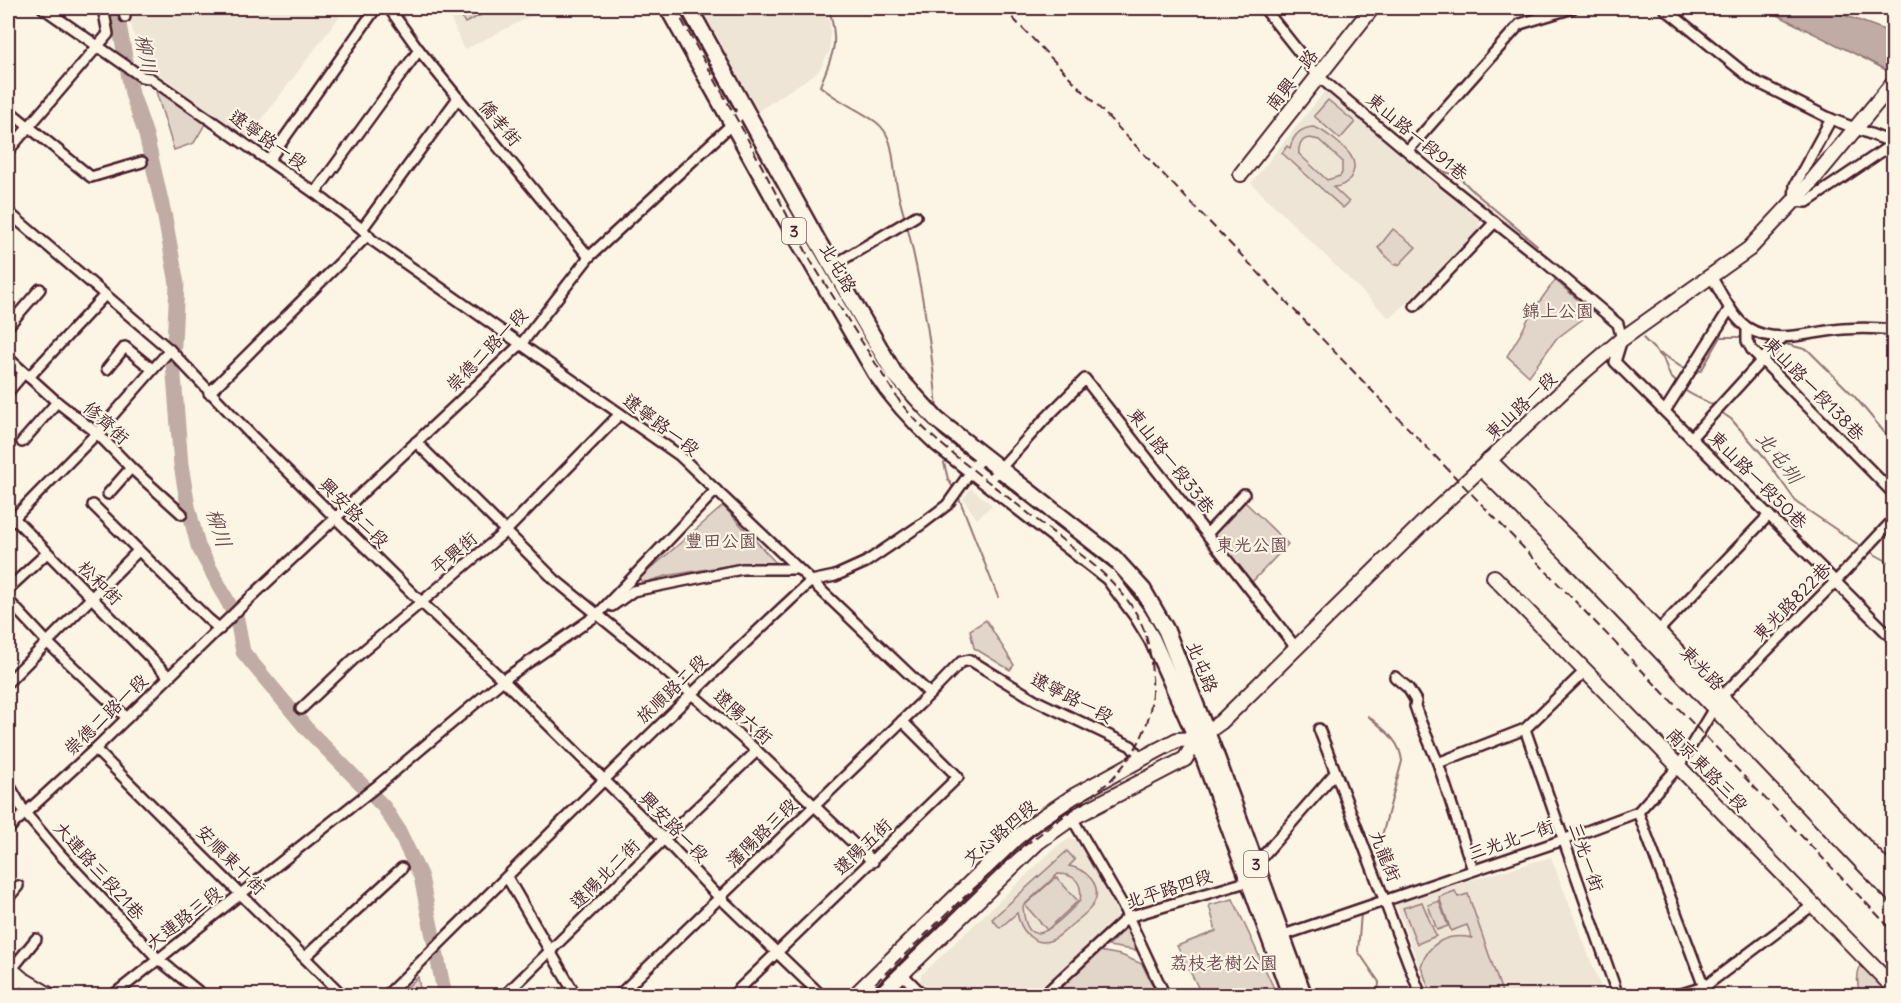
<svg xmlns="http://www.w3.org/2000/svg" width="1901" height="1003" viewBox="0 0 1901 1003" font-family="Delius,'LXGW WenKai TC',sans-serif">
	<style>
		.built { fill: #eee5d7 }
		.green { fill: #e2d5ca; stroke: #967a7a; stroke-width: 1.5; fill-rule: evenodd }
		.water { fill: #c0aca5; stroke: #917474; stroke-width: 1.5 }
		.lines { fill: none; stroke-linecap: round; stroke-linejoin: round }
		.stream { stroke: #917474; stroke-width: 2 }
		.river { stroke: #c0aca5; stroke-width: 15 }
		.street-casing { stroke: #4a1f2b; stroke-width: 14 }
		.secondary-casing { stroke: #4a1f2b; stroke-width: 18 }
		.primary-casing { stroke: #4a1f2b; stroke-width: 20 }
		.street { stroke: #fcf5e5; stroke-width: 9 }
		.secondary { stroke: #fcf5e5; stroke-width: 14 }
		.primary { stroke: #fcf5e5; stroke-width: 15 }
		.rail { stroke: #4a1f2b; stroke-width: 2; stroke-dasharray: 9 4.5; stroke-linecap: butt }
		.labels { text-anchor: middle; stroke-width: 4.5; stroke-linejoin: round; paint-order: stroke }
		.shield { fill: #fcf5e5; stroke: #7f5f63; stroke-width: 1.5 }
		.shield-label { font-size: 16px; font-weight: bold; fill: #4a1f2b }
		.street-label { font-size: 18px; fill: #4a1f2b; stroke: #fcf5e5 }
		.park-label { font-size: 18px; fill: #704c53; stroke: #fcf5e5 }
		.water-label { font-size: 20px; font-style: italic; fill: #6d4950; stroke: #fcf5e5 }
	</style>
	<rect width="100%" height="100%" fill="#fcf5e5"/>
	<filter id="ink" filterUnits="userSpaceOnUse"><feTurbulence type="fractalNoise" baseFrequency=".0167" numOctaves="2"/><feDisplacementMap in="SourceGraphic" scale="12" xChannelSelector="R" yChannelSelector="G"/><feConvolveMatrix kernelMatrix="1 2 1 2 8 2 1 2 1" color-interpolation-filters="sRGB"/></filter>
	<g filter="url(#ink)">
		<!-- built -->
		<g class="built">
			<polygon points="127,8 346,8 247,139 140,60"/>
			<polygon points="446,8 547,8 464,50"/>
			<polygon points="700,8 824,8 830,23 830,50 819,71 757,112"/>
			<polygon points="1325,91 1480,220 1479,232 1393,316 1388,317 1251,183"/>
			<polygon points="971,488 992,505 977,519 963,499"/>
			<polygon points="1071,838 1076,839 1118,912 1117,919 1035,995 932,995 920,981 921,975 1056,847"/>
			<polygon points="1551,857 1604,995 1430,995 1395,902"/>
		</g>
		<!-- green -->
		<g class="green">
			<polygon points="464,8 495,8 465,23 460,14 467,9"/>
			<polygon points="151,75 207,121 194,143 174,150"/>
			<polygon points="1328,100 1355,122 1340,139 1314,116"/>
			<path d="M1313,127C1323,129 1346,148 1351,156C1360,171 1347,188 1333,187L1349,202L1343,208L1282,153L1287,146L1290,148C1293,135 1300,128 1313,127ZM1310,138L1319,140L1342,161V173L1340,176L1327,180L1299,154C1298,146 1301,139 1310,138Z"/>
			<polygon points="1393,229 1416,247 1399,265 1397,263 1395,265 1378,248"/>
			<polygon points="1555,280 1592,312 1556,339 1529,376 1507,356 1520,335 1530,315"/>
			<polygon points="1245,502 1288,544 1251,583 1211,535"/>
			<polygon points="723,506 779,566 743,563 666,576 642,583 640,578"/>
			<polygon points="986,620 1014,665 1010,670 974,648 970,630"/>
			<path d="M1067,851L1075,860L1069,866C1085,869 1103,884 1094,903C1090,911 1081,917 1074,923C1067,928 1060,937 1052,940C1033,948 1020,929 1017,913L1000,928L992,919ZM1058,874C1076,874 1083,884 1080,901C1062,918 1026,961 1023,906Z"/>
			<polygon points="1056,877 1078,901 1047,930 1025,905"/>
			<path d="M1455,891L1458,897L1468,894L1503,995H1431L1421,966C1429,941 1449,933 1472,938L1467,925L1451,931L1439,897Z"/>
			<polygon points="1233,899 1277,995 1202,995 1177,946 1216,931 1209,905"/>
			<polygon points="1439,901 1448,926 1437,930 1428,905"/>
			<polygon points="1422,902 1436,936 1417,944 1403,908"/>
			<polygon points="1128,926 1140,951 1108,946"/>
			<polygon points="1099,951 1121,955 1142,964 1157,995 1054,996 1093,954"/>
			<path d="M1861,964L1892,995H1861C1856,984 1856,975 1861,964Z"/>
			<polygon points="418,977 421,995 399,995"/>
		</g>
		<!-- water -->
		<path class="water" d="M1765,8H1825L1893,33V74C1851,50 1807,32 1765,8Z"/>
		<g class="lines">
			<!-- stream -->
			<g class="stream">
				<path d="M829,8C839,45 834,51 820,86C837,101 858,109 876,122C896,137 892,165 897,187C899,198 902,209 905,219"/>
				<polyline points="1439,170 1458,176 1474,192 1537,245"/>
				<path d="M907,225C921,284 932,346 937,408"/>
				<polyline points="1643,338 1663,358 1670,376 1679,385"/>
				<polyline points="1750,338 1774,342"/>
				<polyline points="1782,343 1808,350 1855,397 1894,444"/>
				<path d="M1658,353C1670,356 1677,367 1688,370"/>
				<polyline points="1694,370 1701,371 1721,337 1744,337"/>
				<path d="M1683,389C1693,397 1704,399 1714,406"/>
				<polyline points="1718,410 1731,419 1761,453 1797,503 1862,547"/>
				<polyline points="944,463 948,479 952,486"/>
				<polyline points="959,498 998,597"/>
				<polyline points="1867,550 1894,565"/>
				<path d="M1368,716C1384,730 1400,740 1402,761L1375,862"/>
				<polyline points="1361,913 1358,951 1379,982 1378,996"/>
			</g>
			<!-- river -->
			<polyline class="river" points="116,8 132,94 146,135 165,218 177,284 173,363 181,465 188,506 198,546 237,619 243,652 306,728 384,807 398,829 421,877 445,996"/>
			<!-- street casing -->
			<g class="street-casing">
				<g id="street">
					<polyline points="43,8 142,77 150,78 315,193 362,229 372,240 679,455 930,694 961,662 970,660 1037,701 1131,746 1141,759"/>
					<polyline points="123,8 125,17"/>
					<polyline points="389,8 419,50 458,98 589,257"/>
					<polyline points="1264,8 1318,76 1443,181 1545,262 1618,324 1622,339 1615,362 1894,640"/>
					<polyline points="1664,8 1753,80 1831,119 1894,143"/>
					<polyline points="8,110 91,177 142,162"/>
					<polyline points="1831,119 1795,185 1794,201 1807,202 1894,143"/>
					<polyline points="1408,150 1520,24 1573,8"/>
					<polyline points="8,151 108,34 103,8"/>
					<polyline points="269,160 376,8"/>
					<polyline points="315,193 419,50"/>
					<polyline points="8,212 170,350 254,438 421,602 503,680 664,839 712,890 822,996"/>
					<polyline points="362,229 458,98"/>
					<polyline points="832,266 916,216"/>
					<path d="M1711,276C1720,291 1733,319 1748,328C1776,346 1813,331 1843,329C1859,328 1877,328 1894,330"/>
					<polyline points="1415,306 1495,222"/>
					<polyline points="8,326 40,289"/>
					<polyline points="1747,328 1747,341 1752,350 1894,494"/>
					<polyline points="8,358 57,402 97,433 131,468 182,514"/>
					<polyline points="107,369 125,347 152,369"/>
					<polyline points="29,377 105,295"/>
					<polyline points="8,392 24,373"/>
					<polyline points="209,393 368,235"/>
					<polyline points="1665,411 1730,308"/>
					<polyline points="1691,438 1783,337"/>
					<polyline points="22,442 57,402"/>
					<polyline points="416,442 555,580 645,653 757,751 873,862"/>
					<polyline points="987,483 1045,419 1085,379 1297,649"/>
					<polyline points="108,494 131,468"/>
					<polyline points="93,505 208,619 220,629"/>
					<polyline points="8,512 169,677"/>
					<polyline points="8,524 97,433 170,350"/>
					<polyline points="1207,534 1244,494"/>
					<polyline points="8,589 47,553"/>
					<polyline points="8,600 48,643 127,718"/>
					<polyline points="612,606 633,591 742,569 797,569"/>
					<polyline points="1658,631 1769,515"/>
					<polyline points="1395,677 1408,688 1416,701 1415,706 1421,723 1438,763 1473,870"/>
					<polyline points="8,682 138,551"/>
					<polyline points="301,709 356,657 506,531 620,414"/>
					<polyline points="1319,729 1421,996"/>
					<polyline points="1525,729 1618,996"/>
					<polyline points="95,749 343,996"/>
					<polyline points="1438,763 1525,729 1586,670"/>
					<polyline points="8,783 25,813 59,853 158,959 204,996"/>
					<polyline points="1638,812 1704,987 1712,996"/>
					<polyline points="1072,818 1123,906 1165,996"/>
					<polyline points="8,829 95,749 248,600 522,343 589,257 732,124 744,109"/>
					<polyline points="1256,864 1335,773"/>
					<polyline points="507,877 576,996"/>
					<polyline points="8,898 18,886"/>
					<polyline points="1278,937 1563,840 1638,812 1679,766 1720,698 1836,581 1894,519"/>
					<polyline points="305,957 402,868"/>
					<polyline points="11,970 36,939"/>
					<polyline points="902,974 924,996"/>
					<polyline points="8,993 22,979"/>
					<polyline points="112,996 377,786 503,680 597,615 716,490"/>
					<path d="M386,996C528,857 666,715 811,581L835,576L866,562L922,524L947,505L982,456"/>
					<polyline points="504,996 664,839 757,751"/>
					<polyline points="618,996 930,694"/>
					<polyline points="732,996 958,777 902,721"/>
					<polyline points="1043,996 1128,917 1253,880"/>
					<polyline points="1675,996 1704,987 1813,905"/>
				</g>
			</g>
			<!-- secondary casing -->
			<g class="secondary-casing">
				<g id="secondary">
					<polyline points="1241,174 1372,8"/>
					<polyline points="1489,460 1579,549 1894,877"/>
					<polyline points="1481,468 1570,557 1894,896"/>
					<polyline points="1494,577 1894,988"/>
					<polyline points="8,967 22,979 51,996"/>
					<polyline points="854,996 1016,838 1037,821 1074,796 1141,759 1177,740 1197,739"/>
					<polyline points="879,996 1038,842 1072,818 1185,759 1197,739 1221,722 1431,515 1580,375 1622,339 1749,249 1806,188 1894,82"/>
				</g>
			</g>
			<!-- primary casing -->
			<g class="primary-casing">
				<g id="primary">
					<path d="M668,8L778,205L875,372C893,399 913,421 937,443L1109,577L1138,616L1152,639L1197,739L1291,996"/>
					<polyline points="689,8 817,240 894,373 937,420 1114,558 1143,590 1166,630 1216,756 1304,996"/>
				</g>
			</g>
			<!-- street -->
			<use href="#street" class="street"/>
			<!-- secondary -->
			<use href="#secondary" class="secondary"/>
			<!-- primary -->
			<use href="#primary" class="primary"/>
			<!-- rail -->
			<g class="rail">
				<path d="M675,8L744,132L812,263L900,402C922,430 949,451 977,473C1005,495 1032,516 1060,538C1090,562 1124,586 1141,623C1149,640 1151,658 1152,676C1154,722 1140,749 1109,782L1011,856L960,901L862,996"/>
				<polyline points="1003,8 1894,932"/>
			</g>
		</g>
	</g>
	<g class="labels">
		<!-- shield labels -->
		<g class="shield">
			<rect x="782" y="218" width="24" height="26" rx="4.5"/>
			<rect x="1244" y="851" width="24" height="26" rx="4.5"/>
		</g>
		<g class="shield-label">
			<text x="794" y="237">3</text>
			<text x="1256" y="870">3</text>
		</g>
		<!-- street labels -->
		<g class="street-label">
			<text transform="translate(1292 80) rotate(-52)" y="6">南興一路</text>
			<text transform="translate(500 123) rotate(50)" y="6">僑孝街</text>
			<text transform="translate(1417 137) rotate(40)" y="6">東山路一段91巷</text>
			<text transform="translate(268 140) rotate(35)" y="6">遼寧路一段</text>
			<text transform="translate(838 268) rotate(60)" y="6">北屯路</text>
			<text transform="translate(487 350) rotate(-46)" y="6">崇德二路一段</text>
			<text transform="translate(1814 389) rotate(46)" y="6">東山路一段138巷</text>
			<text transform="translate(1521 406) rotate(-43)" y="6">東山路一段</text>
			<text transform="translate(106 423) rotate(42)" y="6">修齊街</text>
			<text transform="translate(661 425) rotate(37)" y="6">遼寧路一段</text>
			<text transform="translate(1171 461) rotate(52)" y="6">東山路一段33巷</text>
			<text transform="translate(1758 480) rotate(45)" y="6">東山路一段50巷</text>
			<text transform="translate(354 513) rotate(45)" y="6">興安路二段</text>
			<text transform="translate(454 553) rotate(-40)" y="6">平興街</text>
			<text transform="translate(100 583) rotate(45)" y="6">松和街</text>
			<text transform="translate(1792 602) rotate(-45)" y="6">東光路822巷</text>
			<text transform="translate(1202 667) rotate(68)" y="6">北屯路</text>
			<text transform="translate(1702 668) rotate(46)" y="6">東光路</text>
			<text transform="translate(672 689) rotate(-44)" y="6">旅順路二段</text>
			<text transform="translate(1072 698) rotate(27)" y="6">遼寧路一段</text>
			<text transform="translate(106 715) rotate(-44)" y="6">崇德二路一段</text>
			<text transform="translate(743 717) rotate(42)" y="6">遼陽六街</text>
			<text transform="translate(1707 770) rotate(46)" y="6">南京東路三段</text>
			<text transform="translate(674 827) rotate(46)" y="6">興安路一段</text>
			<text transform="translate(762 833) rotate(-44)" y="6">瀋陽路三段</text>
			<text transform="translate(1000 833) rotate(-41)" y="6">文心路四段</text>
			<text transform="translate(1511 840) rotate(-19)" y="6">三光北一街</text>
			<text transform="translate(863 847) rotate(-44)" y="6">遼陽五街</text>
			<text transform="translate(1385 856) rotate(68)" y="6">九龍街</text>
			<text transform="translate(1586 857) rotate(71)" y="6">三光一街</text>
			<text transform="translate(231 860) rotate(45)" y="6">安順東十街</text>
			<text transform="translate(99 871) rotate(48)" y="6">大連路三段21巷</text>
			<text transform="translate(605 874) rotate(-45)" y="6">遼陽北二街</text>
			<text transform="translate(1169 889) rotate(-18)" y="6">北平路四段</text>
			<text transform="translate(184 918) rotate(-38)" y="6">大連路三段</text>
		</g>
		<!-- park labels -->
		<g class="park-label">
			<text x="1558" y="317">錦上公園</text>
			<text x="721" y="547">豐田公園</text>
			<text x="1252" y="551">東光公園</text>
			<text x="1224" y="969">荔枝老樹公園</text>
		</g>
		<!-- water labels -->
		<g class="water-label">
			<text transform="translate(146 54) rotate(80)" y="7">柳川</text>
			<text transform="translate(1779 457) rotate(52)" y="7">北屯圳</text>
			<text transform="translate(219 528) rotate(73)" y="7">柳川</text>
		</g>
	</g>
	<!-- margin -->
	<rect width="1901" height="1003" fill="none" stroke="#fcf5e5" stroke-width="30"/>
	<rect x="15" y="15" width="1871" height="973" fill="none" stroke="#4a1f2b" stroke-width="2" filter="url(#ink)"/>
</svg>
